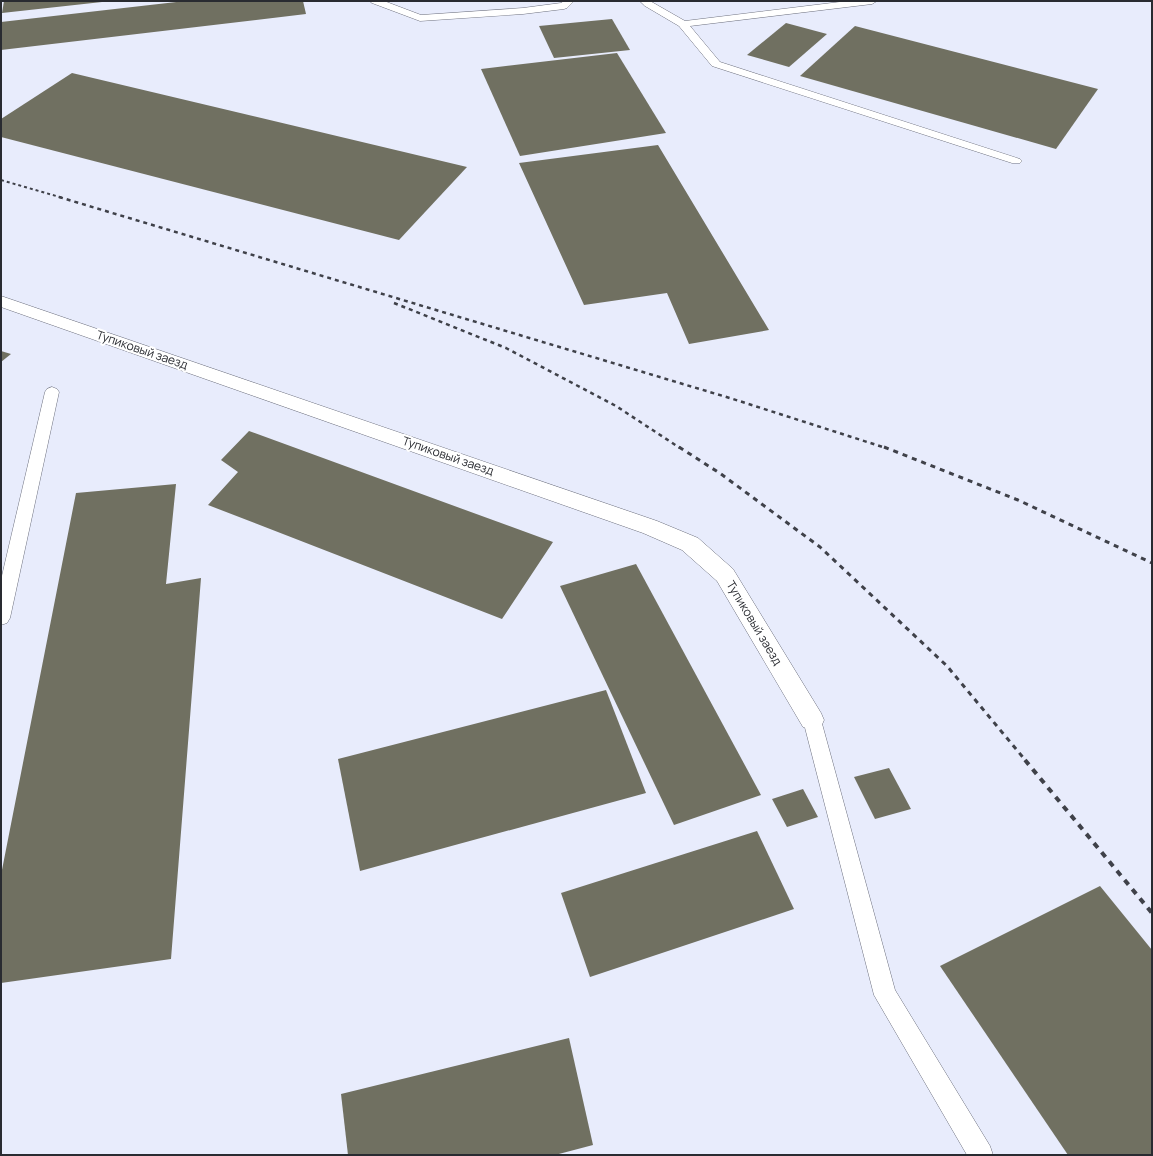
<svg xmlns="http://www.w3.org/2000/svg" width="1153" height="1156" viewBox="0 0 1153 1156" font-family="Manrope,sans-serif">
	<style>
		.building { fill: #707061 }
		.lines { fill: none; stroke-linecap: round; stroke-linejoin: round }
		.service-casing { stroke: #6d707e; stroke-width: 1 }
		.minor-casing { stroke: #6d707e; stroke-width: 1 }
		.service { fill: #fff; fill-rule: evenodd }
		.minor { fill: #fff; fill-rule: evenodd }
		.rail-far3 { stroke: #3f4149; stroke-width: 2; stroke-dasharray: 3 3; stroke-linecap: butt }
		.rail-far2 { stroke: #3f4149; stroke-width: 2.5; stroke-dasharray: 4 4; stroke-linecap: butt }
		.rail-far1 { stroke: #3f4149; stroke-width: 3; stroke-dasharray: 5 5; stroke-linecap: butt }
		.rail { stroke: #3f4149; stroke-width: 4; stroke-dasharray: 6 6; stroke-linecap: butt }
		.labels { text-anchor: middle; stroke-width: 4; stroke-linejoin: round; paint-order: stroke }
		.street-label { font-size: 12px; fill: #292b31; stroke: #fff }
	</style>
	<rect width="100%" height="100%" fill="#e8ecfc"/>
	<!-- building -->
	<g class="building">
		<polygon points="4,1 102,1 102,2 2,13"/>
		<polygon points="185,1 303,1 306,14 1,50 1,22"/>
		<polygon points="612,19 630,50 554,58 539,26"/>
		<polygon points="786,23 827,34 789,67 747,55"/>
		<polygon points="855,26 1098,89 1056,149 800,76"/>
		<polygon points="617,53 666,133 520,156 481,69"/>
		<polygon points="72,73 467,167 399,240 1,137 1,119"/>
		<polygon points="658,145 769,330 689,344 667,293 584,305 519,163"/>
		<polygon points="1,351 11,354 1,362"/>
		<polygon points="249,431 553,542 502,619 208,505 238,472 221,460"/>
		<polygon points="176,484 166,584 201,578 171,959 1,983 1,875 76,493"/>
		<polygon points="636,564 761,795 674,825 560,586"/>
		<polygon points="606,690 646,793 360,871 338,759"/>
		<polygon points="889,768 911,809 875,819 854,777"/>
		<polygon points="803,789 818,817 787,827 772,799"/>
		<polygon points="757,831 794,909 590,977 561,893"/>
		<polygon points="1100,886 1152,950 1152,1155 1068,1155 940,966"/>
		<polygon points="569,1038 593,1145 555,1155 348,1155 341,1094"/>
	</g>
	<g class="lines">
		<!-- service casing -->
		<g class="service-casing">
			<g id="service">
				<polygon points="370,1 384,1 421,15 523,8 561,3 564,1 574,1 567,8 564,9 523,14 420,21 372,3"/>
				<polygon points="640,1 650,1 685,21 848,1 877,1 872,4 690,26 720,62 1020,159 1022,161 1020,163 1012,163 712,66 679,26 645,6"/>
				<polygon points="52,387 57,389 59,392 10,618 7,623 1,625 1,580 45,392 47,389"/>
				<polygon points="812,712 819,714 821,720 895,990 990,1146 993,1155 967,1155 874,995 803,720 805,714"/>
			</g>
		</g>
		<!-- minor casing -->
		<g class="minor-casing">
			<polygon id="minor" points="1,296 657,521 698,538 733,569 821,713 824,720 821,727 812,730 803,727 717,581 682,550 643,533 1,307"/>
		</g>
		<!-- service -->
		<use href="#service" class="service"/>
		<!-- minor -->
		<use href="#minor" class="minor"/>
		<!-- rail-far3 -->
		<polyline class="rail-far3" points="1,180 63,198"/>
		<!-- rail-far2 -->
		<g class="rail-far2">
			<polyline points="59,197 733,399 886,448"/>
			<polyline points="394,303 506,348 616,406 680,448"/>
		</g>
		<!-- rail-far1 -->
		<g class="rail-far1">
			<polyline points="679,447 721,474 820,547 947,666 1026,761"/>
			<polyline points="884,447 1018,500 1152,563"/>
		</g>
		<!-- rail -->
		<polyline class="rail" points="1025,760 1152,913"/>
	</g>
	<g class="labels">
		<!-- street labels -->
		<g class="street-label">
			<text transform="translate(142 350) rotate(19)" y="4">Тупиковый заезд</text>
			<text transform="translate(448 456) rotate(19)" y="4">Тупиковый заезд</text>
			<text transform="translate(754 623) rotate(59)" y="4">Тупиковый заезд</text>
		</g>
	</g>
	<!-- border -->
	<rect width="1153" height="1156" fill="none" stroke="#292b31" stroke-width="4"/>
</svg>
